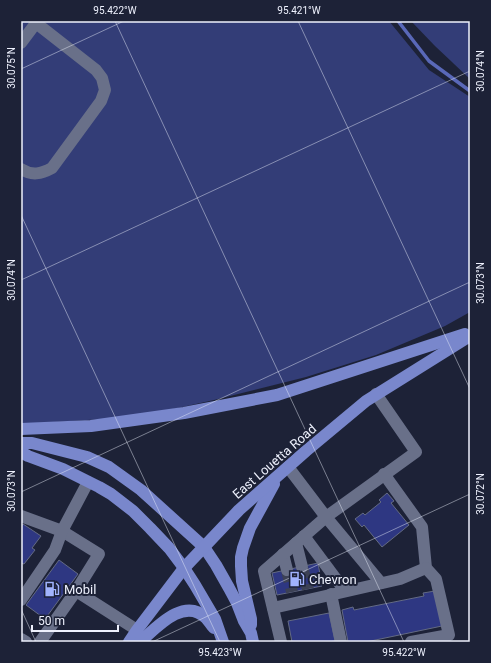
<svg xmlns="http://www.w3.org/2000/svg" width="491" height="663" viewBox="0 0 491 663" font-family="Roboto,sans-serif">
	<style>
		.green { fill: #333d77 }
		.lines { fill: none; stroke-linecap: round; stroke-linejoin: round }
		.stream { stroke: #5968b8; stroke-width: 3.5 }
		.building { fill: #2e3782; stroke: #636a83 }
		.minor-tunnel { stroke: #3c4155; stroke-width: 12; stroke-dasharray: 12 6; stroke-linecap: butt }
		.minor { stroke: #697089; stroke-width: 12 }
		.major { stroke: #7987cc; stroke-width: 12 }
		.ticks { fill: none; stroke: #eef1fd; stroke-width: 1; stroke-opacity: 0.45 }
		.labels { text-anchor: middle; stroke-width: 4; stroke-linejoin: round; paint-order: stroke }
		.street-label { font-size: 13px; fill: #eef1fd; stroke: #1d2237 }
		.poi-label { font-size: 13px; fill: #eef1fd; stroke: #1d2237; text-anchor: start }
		.neatline { fill: none; stroke: #eef1fd; stroke-width: 1.5 }
		.ticks-label { font-size: 10px; text-anchor: middle; fill: #eef1fd }
	</style>
	<rect width="100%" height="100%" fill="#1d2237"/>
	<!-- green -->
	<g class="green">
		<polygon points="21,21 389,21 429,70 470,97 470,312 445,326 376,355 306,377 214,400 137,417 21,424"/>
		<polygon points="411,21 470,21 470,79 435,46"/>
	</g>
	<g class="lines">
		<!-- stream -->
		<polyline class="stream" points="398,21 429,61 470,91"/>
	</g>
	<!-- building -->
	<g class="building">
		<polygon points="387,493 394,501 391,503 409,525 382,547 364,525 362,527 355,519 363,513 365,515 381,502 379,500"/>
		<polygon points="23,524 41,536 32,548 35,550 24,564 21,563 21,527"/>
		<polygon points="59,560 78,574 45,619 26,605"/>
		<polygon points="318,563 322,586 277,595 272,573"/>
		<polygon points="435,591 442,626 366,642 348,642 342,610 353,607 354,610 424,596 423,593"/>
		<polygon points="329,613 335,641 328,642 292,642 288,621"/>
	</g>
	<g class="lines">
		<!-- minor-tunnel -->
		<g class="minor-tunnel">
			<polyline points="302,567 308,589"/>
			<polyline points="287,570 292,592"/>
		</g>
		<!-- minor -->
		<g class="minor">
			<path d="M21,43L36,23L96,70L102,78L105,90L101,101L52,168C41,174 32,176 21,169"/>
			<polyline points="376,394 416,452 326,517 381,583"/>
			<polyline points="384,474 422,527 426,568 436,579 449,635 411,642"/>
			<polyline points="21,516 62,531 99,554 76,591 40,642"/>
			<polyline points="304,536 345,591"/>
			<polyline points="296,543 302,567"/>
			<polyline points="283,554 287,570"/>
			<polyline points="76,591 137,630"/>
			<polyline points="331,594 341,642"/>
			<polyline points="21,600 55,550 62,531 88,482"/>
			<polyline points="273,608 400,579 426,568"/>
			<polyline points="21,639 26,642"/>
			<polyline points="281,642 264,571 326,517 288,467"/>
		</g>
		<!-- major -->
		<g class="major">
			<polyline points="21,429 91,426 184,413 277,395 465,334"/>
			<polyline points="21,443 32,443 87,457 109,467 141,490 204,547 216,565 229,588 237,603 244,621 251,633 253,642"/>
			<polyline points="21,452 28,456 63,469 99,487 111,494 133,511 150,528 169,548 184,568 195,585 215,619 223,642"/>
			<polyline points="251,625 251,619 242,581 241,566 241,557 243,548 250,528 274,484"/>
			<polyline points="129,642 137,630 184,568 239,510 306,451 366,401 470,336"/>
			<path d="M140,642C156,628 184,596 206,618C209,621 211,625 214,628"/>
		</g>
	</g>
	<!-- ticks -->
	<path class="ticks" d="M115,21L404,642M298,21L470,389M21,69L124,21M21,215L220,642M21,280L470,71M21,492L470,282M21,609L36,642M152,642L470,494"/>
	<!-- icons -->
	<defs>
		<g id="fuel-bare" transform="scale(1.2)"><path d="M-5.5-6h7V0h2V4h1.3V-2.5L3-4.5l.8-.8L6-3V5H2.5V1h-1V6h-7ZM-4.2-4.7v3.2H.2V-4.7Z" fill="#a1b3fd" stroke="#1d2237" stroke-width="2.5" paint-order="stroke"/></g>
	</defs>
	<g fill-rule="evenodd">
		<use href="#fuel-bare" x="297" y="579"/>
		<use href="#fuel-bare" x="52" y="589"/>
	</g>
	<g class="labels">
		<!-- street labels -->
		<g class="street-label">
			<text transform="translate(274 461) rotate(-41)" y="5">East Louetta Road</text>
		</g>
		<!-- poi labels -->
		<g class="poi-label">
			<text x="309" y="584">Chevron</text>
			<text x="64" y="594">Mobil</text>
		</g>
	</g>
	<!-- border -->
	<rect width="491" height="663" fill="none" stroke="#1d2237" stroke-width="44"/>
	<!-- scale -->
	<path d="M32 625v6h86v-6" fill="none" stroke="#eef1fd" stroke-width="2"/>
	<text x="38" y="625" font-size="12" fill="#eef1fd" stroke="#1d2237" stroke-width="3" paint-order="stroke">50 m</text>
	<rect x="22" y="22" width="447" height="619" class="neatline"/>
	<g class="ticks-label">
		<text x="115" y="14">95.422°W</text>
		<text x="299" y="14">95.421°W</text>
		<text transform="translate(11 68) rotate(-90)" y="4">30.075°N</text>
		<text transform="translate(480 71) rotate(-90)" y="4">30.074°N</text>
		<text transform="translate(11 280) rotate(-90)" y="4">30.074°N</text>
		<text transform="translate(480 283) rotate(-90)" y="4">30.073°N</text>
		<text transform="translate(11 491) rotate(-90)" y="4">30.073°N</text>
		<text transform="translate(480 494) rotate(-90)" y="4">30.072°N</text>
		<text x="220" y="656">95.423°W</text>
		<text x="404" y="656">95.422°W</text>
	</g>
</svg>
